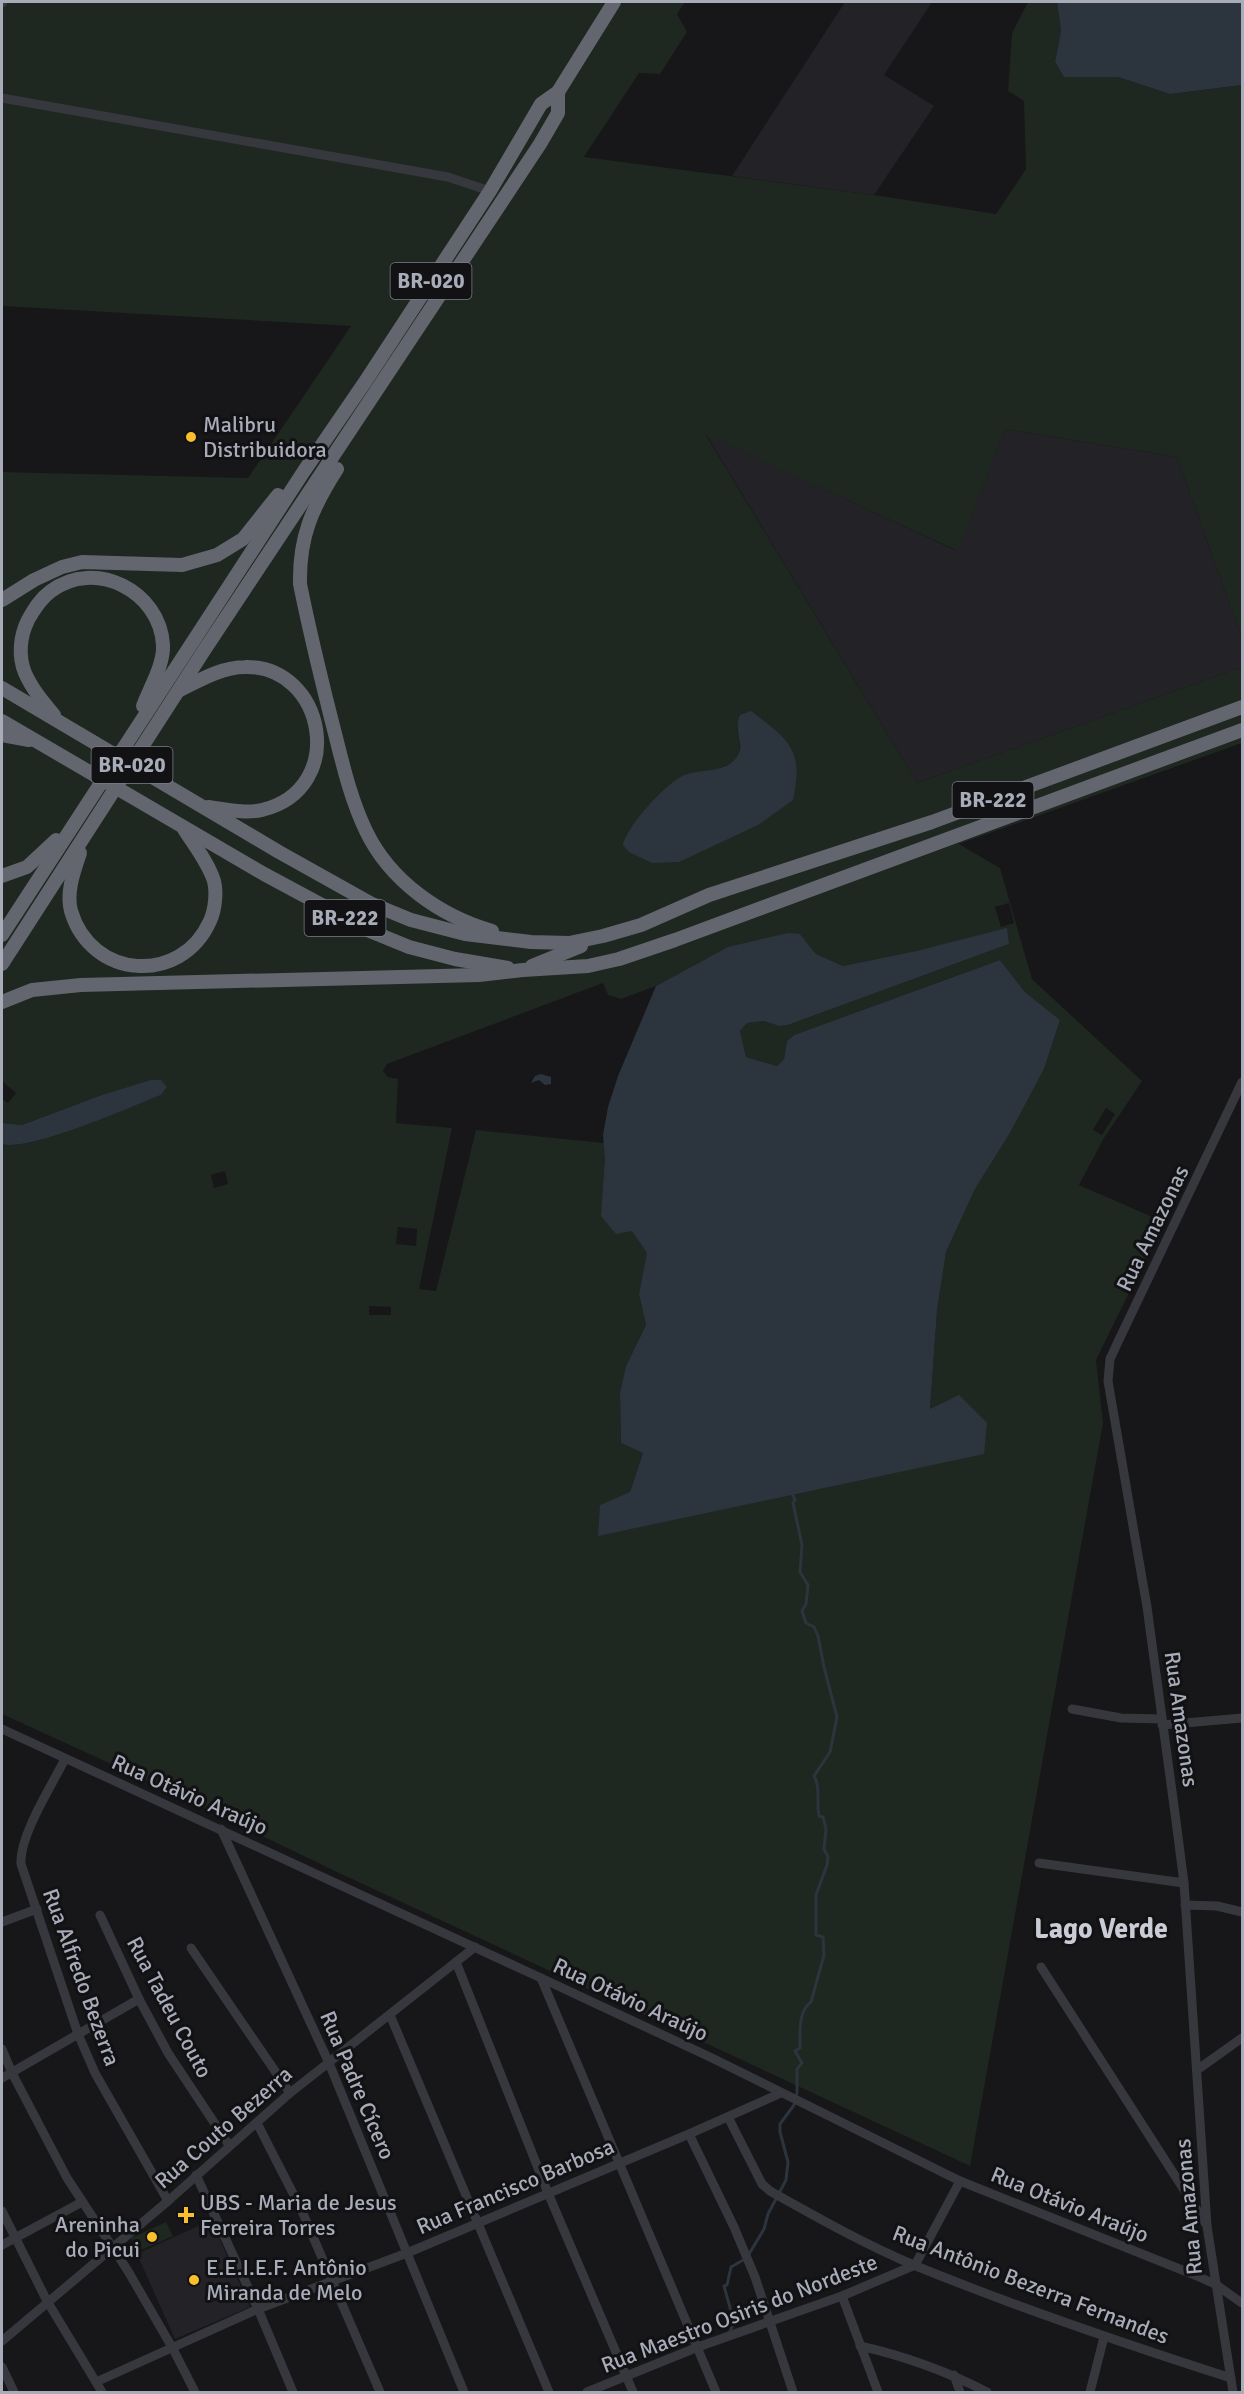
<svg xmlns="http://www.w3.org/2000/svg" width="1244" height="2394" viewBox="0 0 1244 2394" font-family="Signika,sans-serif">
	<style>
		.built { fill: #232226 }
		.green { fill: #1e2720; fill-rule: evenodd }
		.water { fill: #2c353d }
		.lines { fill: none; stroke-linecap: round; stroke-linejoin: round }
		.stream { stroke: #2c353d; stroke-width: 3 }
		.minor { stroke: #37383e; stroke-width: 9 }
		.highway { stroke: #63666f; stroke-width: 14 }
		.poi-dot { fill: #fabf2d; stroke: #121114; stroke-width: 2 }
		.labels { text-anchor: middle; stroke-width: 6; stroke-linejoin: round; paint-order: stroke }
		.shield { fill: #121114; stroke: #7b7e88; stroke-width: 1.5 }
		.shield-label { font-size: 21px; font-weight: bold; fill: #a8acb9 }
		.poi-label { font-size: 22px; fill: #a8acb9; stroke: #121114; text-anchor: start }
		.street-label { font-size: 22px; fill: #a8acb9; stroke: #121114 }
		.district-label { font-size: 28px; font-weight: bold; fill: #c9ccd5; stroke: #121114 }
	</style>
	<rect width="100%" height="100%" fill="#171619"/>
	<!-- built -->
	<g class="built">
		<polygon points="845,2 932,2 884,75 934,106 874,195 732,176"/>
		<polygon points="1005,429 1177,457 1242,638 1242,667 917,783 706,434 957,551"/>
		<polygon points="211,2220 250,2307 175,2339 137,2254"/>
	</g>
	<!-- green -->
	<g class="green">
		<path d="M2,2H685L677,14L687,32L660,74L639,73L584,157L874,195L996,214L1026,169L1024,101L1008,91L1012,33L1028,2H1057L1061,31L1055,62L1064,77H1118L1170,94L1242,85V638L1177,457L1005,429L958,551L706,435L917,783L1242,667V743L959,844L1000,868L1032,979L1142,1081L1104,1138L1079,1185L1164,1222L1096,1360L1103,1423L970,2166L337,1872L157,1785L2,1714V1144C30,1152 129,1107 161,1095L167,1087L99,1096L22,1125L2,1123V1099L8,1103L16,1093L2,1081V472L248,478L351,326L2,306ZM736,724L758,825L685,774C701,772 740,770 740,747C740,740 738,731 736,724ZM1009,903L1014,923L1001,927L995,907ZM1006,929L1009,944L788,1025L779,1026L764,1021L746,1023L740,1031L746,1057L777,1066L784,1059L787,1041L794,1035L1000,960L1025,992L1060,1020L1044,1069L1010,1133L975,1189L946,1252L937,1311L930,1409L630,1492L643,1453L621,1443L620,1394L626,1366L646,1325L639,1294L648,1253C628,1223 607,1179 604,1143L476,1130L436,1291L419,1289L452,1128L396,1123L398,1079L388,1077L383,1071L387,1064L603,983L608,995L621,999L656,986L729,947L800,934L816,954L843,966L916,951ZM1106,1108L1115,1114L1102,1135L1093,1130ZM225,1171L228,1184L214,1188L211,1175ZM398,1227L417,1229L416,1246L396,1244ZM369,1306L391,1307V1315H369Z"/>
		<polygon points="166,2222 173,2236 137,2252 131,2238"/>
	</g>
	<!-- water -->
	<g class="water">
		<polygon points="1057,2 1242,2 1242,85 1170,94 1118,77 1064,77 1055,62 1061,31"/>
		<path d="M751,711C789,740 804,749 793,800L758,825L679,862L652,863L629,852L623,845C627,826 668,780 687,774C704,769 727,773 738,755C745,744 733,731 740,715Z"/>
		<polygon points="1007,928 1009,944 788,1025 779,1026 764,1021 747,1023 740,1031 746,1057 777,1066 784,1059 787,1041 794,1035 1000,960 1025,992 1060,1020 1044,1069 1010,1133 975,1189 946,1252 937,1311 930,1409 959,1395 987,1423 984,1454 598,1536 600,1505 630,1492 643,1453 621,1443 620,1393 626,1366 646,1325 639,1294 647,1253 632,1231 616,1234 601,1216 605,1159 603,1135 608,1107 618,1076 656,986 728,947 788,933 800,934 816,954 843,966 916,951"/>
		<polygon points="541,1074 551,1077 551,1084 545,1085 539,1080 531,1083 535,1076"/>
		<path d="M151,1080H161L167,1087L161,1095C130,1107 30,1152 2,1144V1123L22,1125L99,1096Z"/>
	</g>
	<g class="lines">
		<!-- stream -->
		<g class="stream">
			<path d="M749,2254L764,2229L768,2214L786,2180L788,2162L780,2132V2124L794,2105L797,2093V2069L802,2063L795,2051L800,2048C800,2033 798,2011 811,2002L824,1955L823,1937L816,1935V1895L827,1865L828,1857L824,1849L826,1829L823,1817L819,1816C816,1802 821,1788 814,1776L830,1752L837,1717L824,1667L818,1636L814,1627L806,1623L802,1611L806,1604L808,1585L800,1572L802,1545L793,1503L795,1500L792,1493"/>
			<polyline points="729,2334 734,2322 724,2286 727,2285 731,2267 745,2259"/>
		</g>
		<!-- minor -->
		<g class="minor">
			<polyline points="2,3 3,2"/>
			<polyline points="2,98 448,177 490,191"/>
			<polyline points="1072,1709 1121,1718 1161,1719"/>
			<polyline points="1162,1725 1242,1718"/>
			<polyline points="2,1729 541,1978 712,2058 960,2181 1197,2276 1215,2284 1242,2303"/>
			<path d="M65,1759C52,1785 19,1836 21,1864L78,2034L95,2073L168,2201"/>
			<polyline points="221,1829 329,2063 464,2392"/>
			<polyline points="1039,1863 1184,1883"/>
			<polyline points="1185,1905 1217,1906 1242,1912"/>
			<polyline points="100,1915 139,1999 168,2053 229,2145"/>
			<polyline points="2,1922 37,1909"/>
			<polyline points="191,1948 290,2093"/>
			<polyline points="456,1962 548,2193 633,2392"/>
			<polyline points="1041,1967 1206,2224"/>
			<polyline points="541,1978 716,2392"/>
			<polyline points="390,2015 549,2392"/>
			<polyline points="2,2049 12,2073 67,2178 128,2271 173,2349 195,2392"/>
			<polyline points="1197,2070 1242,2038"/>
			<polyline points="2,2078 139,1999"/>
			<path d="M728,2117L762,2184L770,2191C818,2218 866,2245 916,2266C1019,2308 1125,2344 1231,2378"/>
			<polyline points="257,2123 301,2209 380,2392"/>
			<polyline points="689,2134 734,2227 755,2277 793,2392"/>
			<polyline points="196,2175 258,2309 293,2392"/>
			<polyline points="2,2211 47,2301 102,2392"/>
			<polyline points="2,2245 82,2202"/>
			<polyline points="842,2296 878,2392"/>
			<polyline points="2,2341 168,2201 290,2093 475,1947"/>
			<path d="M860,2346C905,2356 946,2371 987,2392"/>
			<polyline points="2,2367 14,2392"/>
			<polyline points="954,2375 960,2392"/>
			<polyline points="96,2382 258,2309 407,2253 689,2134 781,2093"/>
			<polyline points="587,2392 698,2347 842,2296 915,2265 960,2181"/>
			<polyline points="1090,2392 1104,2337"/>
			<polyline points="1233,2392 1207,2226 1184,1883 1176,1821 1147,1607 1108,1381 1110,1359 1116,1346 1242,1082"/>
		</g>
		<!-- highway -->
		<g class="highway">
			<path d="M337,469C312,508 299,537 300,584C309,629 320,674 331,718C341,756 349,796 366,831C390,881 440,916 492,931"/>
			<polyline points="2,600 34,580 62,567 82,562 182,565 217,555 243,539 278,495"/>
			<polyline points="2,688 279,852 372,904 411,920 465,934 531,942 569,943 603,936 641,925 709,895 932,822 1242,707"/>
			<path d="M180,690C200,680 222,667 245,667C325,665 349,789 262,810C245,814 225,809 208,807"/>
			<path d="M54,715C43,702 32,689 25,673C18,656 20,636 28,620C34,609 40,599 51,591C95,558 160,591 163,645C164,665 150,687 143,706"/>
			<polyline points="2,721 264,874 370,931 409,947 455,959 508,968"/>
			<polyline points="2,735 29,740"/>
			<path d="M80,853C74,871 66,892 71,911C91,979 181,986 210,921C215,910 217,893 214,881C208,862 194,845 184,829"/>
			<polyline points="2,876 27,867 56,840"/>
			<polyline points="2,935 304,471 365,382 490,191 541,104 558,92 614,2"/>
			<polyline points="2,964 205,649 540,144 558,113 558,92"/>
			<polyline points="532,966 581,946"/>
			<polyline points="2,1002 32,990 81,985 479,975 523,970 588,966 619,959 675,940 1242,730"/>
		</g>
	</g>
	<!-- markers -->
	<g class="poi-dot">
		<circle cx="191" cy="437" r="6"/>
		<path d="M183 2206h6v6h6v6h-6v6h-6v-6h-6v-6h6z"/>
		<circle cx="152" cy="2237" r="6"/>
		<circle cx="194" cy="2280" r="6"/>
	</g>
	<g class="labels">
		<!-- shield labels -->
		<g class="shield">
			<rect x="390.5" y="263" width="81" height="36" rx="4.5"/>
			<rect x="91.5" y="747" width="81" height="36" rx="4.5"/>
			<rect x="952.5" y="782" width="81" height="36" rx="4.5"/>
			<rect x="304.5" y="900" width="81" height="36" rx="4.5"/>
		</g>
		<g class="shield-label">
			<text x="431" y="288">BR-020</text>
			<text x="132" y="772">BR-020</text>
			<text x="993" y="807">BR-222</text>
			<text x="345" y="925">BR-222</text>
		</g>
		<!-- poi labels -->
		<g class="poi-label">
			<text x="203" y="432">Malibru<tspan x="203" dy="25">Distribuidora</tspan></text>
			<text x="200" y="2210">UBS - Maria de Jesus<tspan x="200" dy="25">Ferreira Torres</tspan></text>
			<text x="140" y="2232" text-anchor="end">Areninha<tspan x="140" dy="25">do Picui</tspan></text>
			<text x="206" y="2275">E.E.I.E.F. Antônio<tspan x="206" dy="25">Miranda de Melo</tspan></text>
		</g>
		<!-- street labels -->
		<g class="street-label">
			<text transform="translate(1152 1228) rotate(-64)" y="8">Rua Amazonas</text>
			<text transform="translate(1182 1719) rotate(82)" y="8">Rua Amazonas</text>
			<text transform="translate(190 1794) rotate(24)" y="8">Rua Otávio Araújo</text>
			<text transform="translate(82 1977) rotate(70)" y="8">Rua Alfredo Bezerra</text>
			<text transform="translate(631 1999) rotate(25)" y="8">Rua Otávio Araújo</text>
			<text transform="translate(170 2007) rotate(62)" y="8">Rua Tadeu Couto</text>
			<text transform="translate(358 2085) rotate(67)" y="8">Rua Padre Cícero</text>
			<text transform="translate(223 2127) rotate(-41)" y="8">Rua Couto Bezerra</text>
			<text transform="translate(515 2186) rotate(-23)" y="8">Rua Francisco Barbosa</text>
			<text transform="translate(1070 2204) rotate(22)" y="8">Rua Otávio Araújo</text>
			<text transform="translate(1188 2207) rotate(-95)" y="8">Rua Amazonas</text>
			<text transform="translate(1031 2284) rotate(21)" y="8">Rua Antônio Bezerra Fernandes</text>
			<text transform="translate(739 2313) rotate(-21)" y="8">Rua Maestro Osiris do Nordeste</text>
		</g>
		<!-- district labels -->
		<g class="district-label">
			<text x="1101" y="1938">Lago Verde</text>
		</g>
	</g>
	<!-- border -->
	<rect width="1244" height="2394" fill="none" stroke="#a8acb9" stroke-width="6"/>
</svg>
